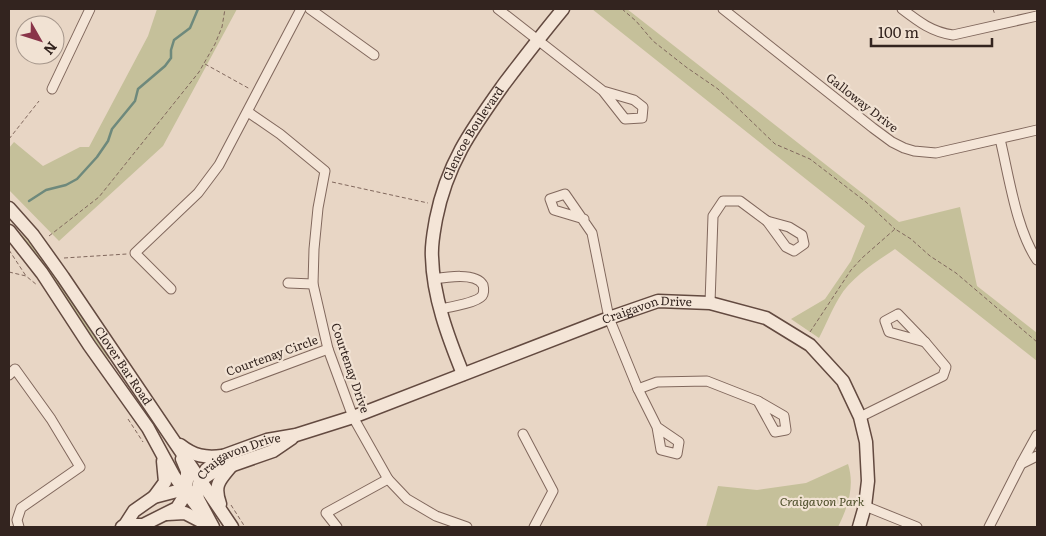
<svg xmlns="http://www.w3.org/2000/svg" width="1046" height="536" viewBox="0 0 1046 536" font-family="Literata,serif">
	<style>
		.green { fill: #c5c09a }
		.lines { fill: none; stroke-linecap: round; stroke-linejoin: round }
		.stream { stroke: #6e897c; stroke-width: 2.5 }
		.street-casing { stroke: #81685d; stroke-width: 11 }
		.secondary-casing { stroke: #634a40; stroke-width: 15 }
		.path { stroke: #81685d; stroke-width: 1; stroke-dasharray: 4 2.5; stroke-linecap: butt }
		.street { stroke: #f4e5d7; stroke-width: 9 }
		.secondary { stroke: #f4e5d7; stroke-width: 12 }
		.labels { text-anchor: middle; stroke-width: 4.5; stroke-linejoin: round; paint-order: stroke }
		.street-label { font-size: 12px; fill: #33241f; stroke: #f1e2d3 }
		.park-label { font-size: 12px; font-style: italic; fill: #4c4d28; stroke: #f1e2d3 }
	</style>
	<rect width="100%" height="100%" fill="#e8d6c5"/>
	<!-- green -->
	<g class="green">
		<polygon points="157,9 237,9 163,146 59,241 9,190 9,148 14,142 43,166 80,147 89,147 148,36"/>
		<path d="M592,9H627L899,222L960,207L977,286L1037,333V361L895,249C876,262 851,277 839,298C831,311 826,325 819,338L791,319L825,299L851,261L865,226Z"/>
		<polygon points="9,222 29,242 51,271 110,358 109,359 107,357 9,225"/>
		<path d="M848,464C855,486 848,507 838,527H706L718,486L757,490L806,483Z"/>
	</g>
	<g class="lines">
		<!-- stream -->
		<polyline class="stream" points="29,201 46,190 66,185 77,179 97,157 108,141 112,129 135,101 138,89 165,66 171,58 171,50 174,40 190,28 198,9"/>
		<!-- street casing -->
		<g class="street-casing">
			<g id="street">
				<polyline points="310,9 374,55"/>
				<polyline points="498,9 603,91 625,119 642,118 643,107 634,100 603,91"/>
				<polyline points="723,9 873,128 892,142 904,148 914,151 936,153 1037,130"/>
				<path d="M902,9C919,22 932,32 953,35L1037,16"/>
				<polyline points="52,89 90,9"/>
				<polyline points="248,112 280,134 325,171 318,208 314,249 313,284 328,349 353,417 388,479 407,499 436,516 467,527"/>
				<path d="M1000,139C1009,176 1016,229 1037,260"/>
				<polyline points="584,219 554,210 550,199 565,194 592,233 609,318 638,389 657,427 661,450 677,454 679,442 657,427"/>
				<polygon points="767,221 789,227 802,235 804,244 794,251 786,247"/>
				<path d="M434,279C446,277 476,272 483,285C484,289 484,293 482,296C476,303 450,307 440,309"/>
				<polyline points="288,283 313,284"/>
				<polyline points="171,289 135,253 198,193 219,165 301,9"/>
				<polyline points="710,303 713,216 723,201 740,201 767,221"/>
				<polygon points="898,314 925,342 889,332 885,321"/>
				<polyline points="9,375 15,369 51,419 80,467 21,508 17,520 19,527"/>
				<polyline points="226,387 328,349"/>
				<polyline points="638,389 657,382 707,381 758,401"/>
				<polygon points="758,401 784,416 786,430 775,432"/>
				<polyline points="860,417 943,376 946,367 925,342"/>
				<polyline points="523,434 553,491 534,527"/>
				<polyline points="1021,464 1037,456"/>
				<polyline points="865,506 917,527"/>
				<polyline points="337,527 326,513 388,479"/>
				<polyline points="989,527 1021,464 1037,435"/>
			</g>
		</g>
		<!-- secondary casing -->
		<g class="secondary-casing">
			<g id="secondary">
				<path id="s1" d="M9,208L33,235L63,277L232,527"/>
				<polyline points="9,231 42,273 89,345 148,428 174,476 199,509"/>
				<path id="s2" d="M463,374C448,337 433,297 432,257C431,244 434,231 436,219C447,163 472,129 504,84C523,59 543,33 563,9"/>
				<path d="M180,445C194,456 205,458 222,456"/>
				<polyline points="204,478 213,472 273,451 292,438"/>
				<polyline points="154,497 165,482 163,461"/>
				<path d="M220,504C213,484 220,480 232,465"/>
				<polyline points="167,514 185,513 212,527"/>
				<polyline points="125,525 143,525 177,508 182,500 187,481 187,471 182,459"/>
				<polyline points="122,527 125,525 134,511 154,497 177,491 191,492"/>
				<path id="s3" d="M213,527L198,499L197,492L200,479L206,470L223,456L267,440L296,435L353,417L609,318L658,301L710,303L766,318L810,345L843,381L860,417L866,442L868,481L865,506L859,527"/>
			</g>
		</g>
		<!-- path -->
		<g class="path">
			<polyline points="622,9 636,21 653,41 686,67 718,89 775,144 810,159 866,202 895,229"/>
			<polyline points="993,9 995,15"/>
			<polyline points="205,64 250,89"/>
			<polyline points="9,139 39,101"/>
			<polyline points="332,182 428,203"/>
			<polyline points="49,236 99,197 199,72 215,44 222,27 225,9"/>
			<polyline points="9,250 26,276"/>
			<polyline points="64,258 127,254"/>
			<polyline points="9,272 26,276 37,285"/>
			<polyline points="810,332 851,270 862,258 895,229 911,239 930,256 956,273 1037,342"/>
			<polyline points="128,419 143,442"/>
			<polyline points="231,505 245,527"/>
		</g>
		<!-- street -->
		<use href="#street" class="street"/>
		<!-- secondary -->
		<use href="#secondary" class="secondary"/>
	</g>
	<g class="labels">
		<!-- street labels -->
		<g class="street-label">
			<text transform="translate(862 103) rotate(38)" y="4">Galloway Drive</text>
			<text dy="4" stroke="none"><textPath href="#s2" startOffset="254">Glencoe Boulevard</textPath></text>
			<text dy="4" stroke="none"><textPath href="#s3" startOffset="535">Craigavon Drive</textPath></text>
			<text transform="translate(272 356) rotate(-20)" y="4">Courtenay Circle</text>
			<text dy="4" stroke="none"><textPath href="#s1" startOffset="195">Clover Bar Road</textPath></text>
			<text transform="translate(350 368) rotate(71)" y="4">Courtenay Drive</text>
			<text dy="4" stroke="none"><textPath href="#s3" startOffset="99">Craigavon Drive</textPath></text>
		</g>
		<!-- park labels -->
		<g class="park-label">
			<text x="822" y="506">Craigavon Park</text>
		</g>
	</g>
	<!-- border -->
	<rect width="1046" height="536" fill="none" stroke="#33241f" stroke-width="20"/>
	<!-- north arrow -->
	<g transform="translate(40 40) rotate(129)"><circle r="24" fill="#f1e2d3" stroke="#a5968b"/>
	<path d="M0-4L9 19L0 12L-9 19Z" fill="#893449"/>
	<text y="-8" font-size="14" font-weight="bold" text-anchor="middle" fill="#33241f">N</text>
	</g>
	<!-- scale -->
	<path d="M871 38v8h121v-8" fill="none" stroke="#33241f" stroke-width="2.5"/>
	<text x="878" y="38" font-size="15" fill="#33241f" stroke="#f1e2d3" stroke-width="4" paint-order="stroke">100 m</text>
</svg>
